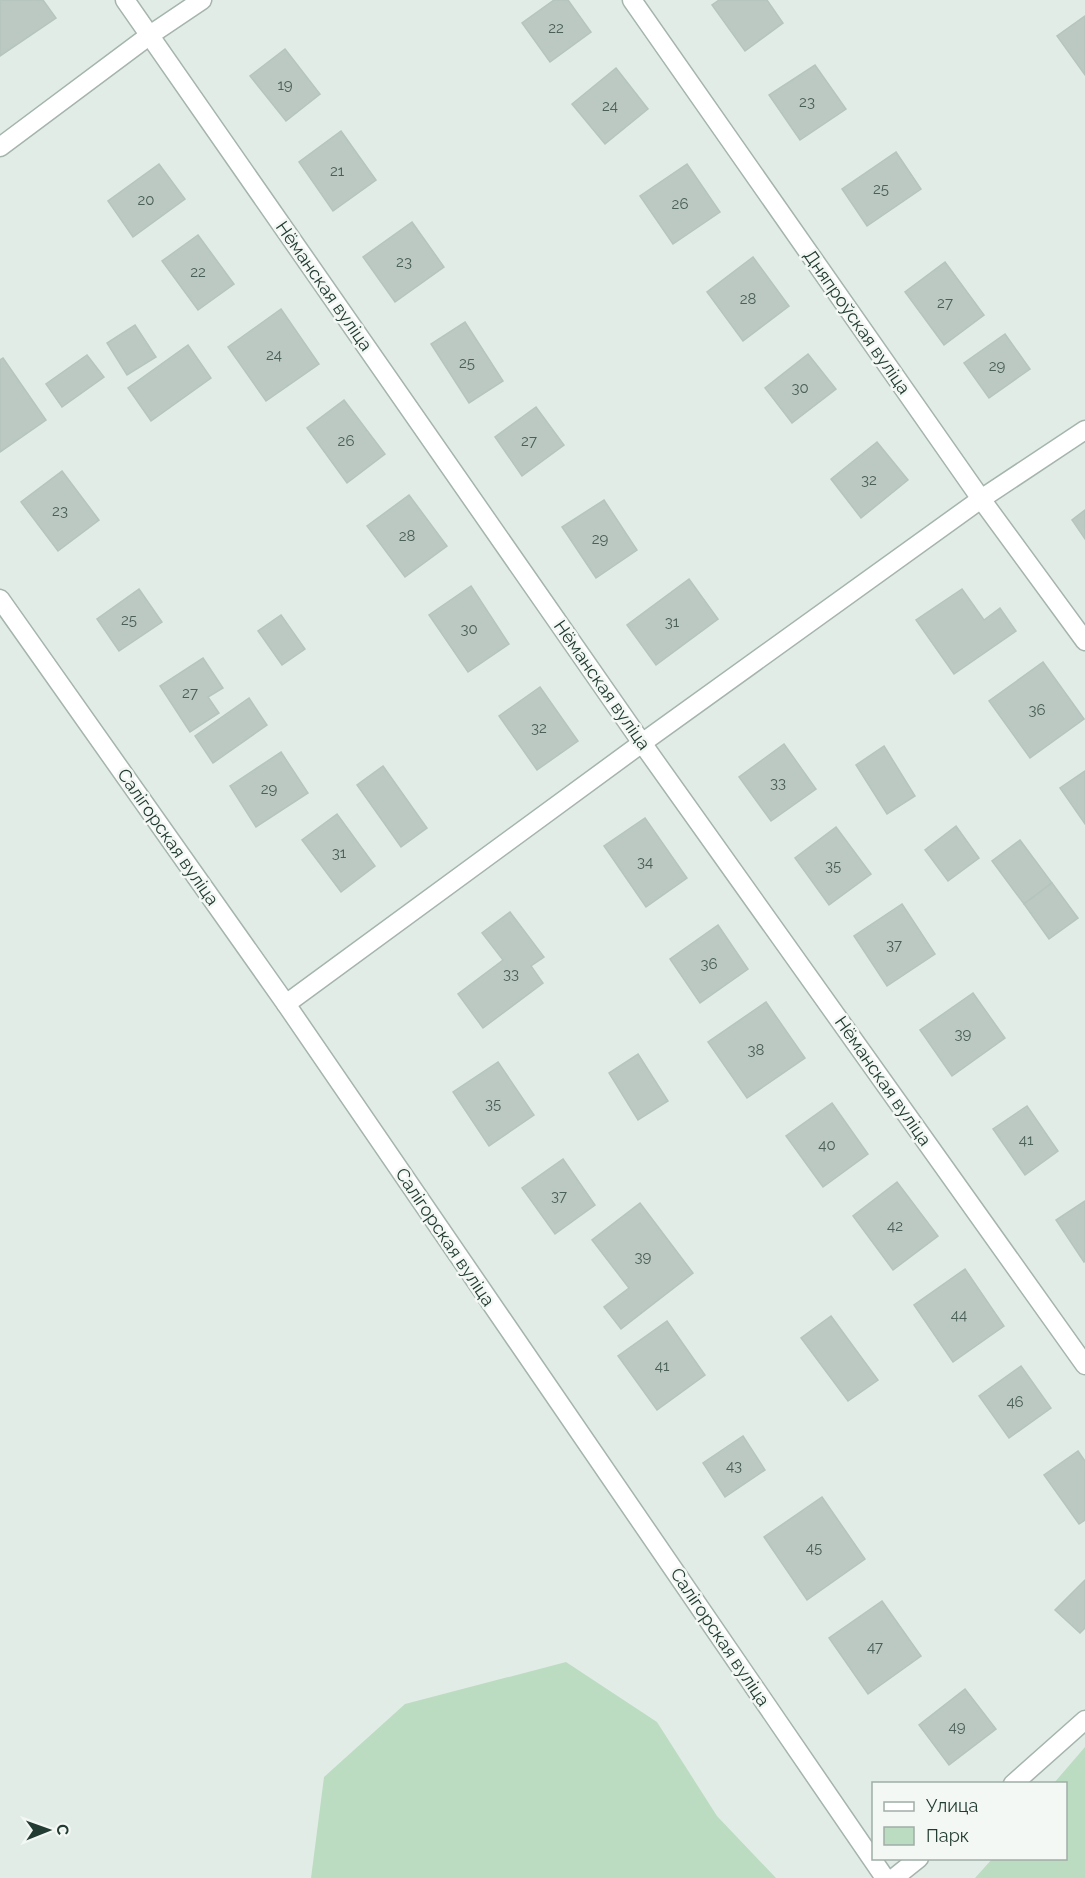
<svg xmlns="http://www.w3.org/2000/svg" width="1085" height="1878" viewBox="0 0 1085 1878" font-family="Raleway,sans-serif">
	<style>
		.green { fill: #bcdcc2 }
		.building { fill: #bbc9c2; stroke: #b5c5bd; stroke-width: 1.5 }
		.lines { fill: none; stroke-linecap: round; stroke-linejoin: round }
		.minor-casing { stroke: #a5b4ad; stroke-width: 21 }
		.minor { stroke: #fff; stroke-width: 18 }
		.labels { text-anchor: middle; stroke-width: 5; stroke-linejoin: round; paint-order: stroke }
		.number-label { font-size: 15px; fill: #495f57 }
		.street-label { font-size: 18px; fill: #233c33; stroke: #f3f8f5 }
	</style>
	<rect width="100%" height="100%" fill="#e2ece7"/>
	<!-- green -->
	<g class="green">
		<polygon points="566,1662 657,1722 717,1816 776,1878 311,1878 324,1777 405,1704"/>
		<polygon points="1085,1747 1085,1878 975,1878 992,1859 1066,1858 1066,1784 1054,1783"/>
	</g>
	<!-- building -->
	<g class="building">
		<polygon points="0,0 43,0 56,18 0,56"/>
		<polygon points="554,0 568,0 591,32 550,62 522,23"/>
		<polygon points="719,0 767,0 783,23 745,51 712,5"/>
		<polygon points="1085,16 1085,75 1057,36"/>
		<polygon points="285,49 320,94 286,121 250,76"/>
		<polygon points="815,65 846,109 800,140 769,95"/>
		<polygon points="616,68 648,109 605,144 572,104"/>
		<polygon points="341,131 376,180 333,211 299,162"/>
		<polygon points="896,152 921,189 867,226 842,189"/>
		<polygon points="159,164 185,199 133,237 108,201"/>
		<polygon points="687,164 720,212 673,244 640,196"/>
		<polygon points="412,222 444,267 395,302 363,257"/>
		<polygon points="198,235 234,284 198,310 162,261"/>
		<polygon points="753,257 789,306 743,341 707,292"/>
		<polygon points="945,262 984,315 944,345 905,292"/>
		<polygon points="281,309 319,364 266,401 228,347"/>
		<polygon points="465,322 503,381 469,403 431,344"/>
		<polygon points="135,325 156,357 127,375 107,343"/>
		<polygon points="1005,334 1030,369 989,398 964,363"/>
		<polygon points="188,345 211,378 151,421 128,388"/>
		<polygon points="808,354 836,389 792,423 765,388"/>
		<polygon points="87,355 104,377 62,407 46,384"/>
		<polygon points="3,358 46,420 0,452 0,360"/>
		<polygon points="344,400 385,454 347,483 307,428"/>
		<polygon points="536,407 564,445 522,476 495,437"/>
		<polygon points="877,442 908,480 861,518 831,479"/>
		<polygon points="62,471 99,520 58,551 21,502"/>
		<polygon points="409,495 447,546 405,577 367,526"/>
		<polygon points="604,500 637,550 596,578 562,527"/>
		<polygon points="1085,510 1085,539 1072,520"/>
		<polygon points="689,579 718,619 656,665 627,625"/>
		<polygon points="471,586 509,644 468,672 429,615"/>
		<polygon points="139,589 162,622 119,651 97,619"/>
		<polygon points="962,589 984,620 1000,608 1016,631 954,674 916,620"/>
		<polygon points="281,615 305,649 282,665 258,631"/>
		<polygon points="203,658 223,688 208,697 219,713 190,732 160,686"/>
		<polygon points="1043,662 1084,719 1030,758 989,701"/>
		<polygon points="540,687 578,741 537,770 499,716"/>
		<polygon points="249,698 267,725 213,763 195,736"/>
		<polygon points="784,744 816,789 771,821 739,777"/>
		<polygon points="884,746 915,796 887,814 856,765"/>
		<polygon points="281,752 308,793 256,827 230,786"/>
		<polygon points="383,766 427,828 401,847 357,785"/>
		<polygon points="1085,771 1085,824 1060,788"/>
		<polygon points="337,814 375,866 341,892 302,840"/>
		<polygon points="645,818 687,878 646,907 604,846"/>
		<polygon points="956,826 979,858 948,881 925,850"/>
		<polygon points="836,827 871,874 829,905 795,858"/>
		<polygon points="1020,840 1052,883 1024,904 992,861"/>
		<polygon points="1052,883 1078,918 1049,939 1024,904"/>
		<polygon points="902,904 935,954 887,986 854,936"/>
		<polygon points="510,912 544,957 531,966 543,983 483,1028 458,994 503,960 482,933"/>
		<polygon points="718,925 748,969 700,1003 670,959"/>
		<polygon points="973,993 1005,1038 952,1076 920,1030"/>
		<polygon points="766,1002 805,1058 747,1098 708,1042"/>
		<polygon points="638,1054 668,1101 638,1120 609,1073"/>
		<polygon points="498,1062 534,1115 489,1146 453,1092"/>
		<polygon points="832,1103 868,1154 823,1187 786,1136"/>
		<polygon points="1027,1106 1058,1151 1025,1175 993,1129"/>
		<polygon points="563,1159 595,1205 555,1234 522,1188"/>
		<polygon points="897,1182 938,1236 893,1270 853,1216"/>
		<polygon points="1085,1201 1085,1261 1084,1262 1056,1220"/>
		<polygon points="640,1203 693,1273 621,1329 604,1307 629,1288 592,1240"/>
		<polygon points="965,1269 1004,1326 953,1362 914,1305"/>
		<polygon points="831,1316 878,1380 848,1401 801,1338"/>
		<polygon points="667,1321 705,1375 657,1410 618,1356"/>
		<polygon points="1021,1366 1051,1408 1009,1438 979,1396"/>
		<polygon points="743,1436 765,1470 725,1497 703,1463"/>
		<polygon points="1078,1451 1085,1461 1085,1520 1079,1524 1044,1475"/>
		<polygon points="822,1497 865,1559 807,1600 764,1537"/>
		<polygon points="1085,1580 1085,1628 1080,1633 1055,1610"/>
		<polygon points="882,1601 921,1656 868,1694 829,1638"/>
		<polygon points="965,1689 996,1729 949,1765 919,1725"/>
	</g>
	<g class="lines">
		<!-- minor casing -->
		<g class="minor-casing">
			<g id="minor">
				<polyline points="125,0 642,743 1085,1365"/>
				<polyline points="632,0 981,499 1085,641"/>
				<polyline points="0,147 150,35 202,0"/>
				<polyline points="0,599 286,1004 885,1878"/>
				<polyline points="286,1004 642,743 981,499 1085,430"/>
				<polyline points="1013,1784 1085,1720"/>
				<polyline points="894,1878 919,1858"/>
			</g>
		</g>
		<!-- minor -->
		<use href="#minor" class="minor"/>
	</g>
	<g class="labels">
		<!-- number labels -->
		<g class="number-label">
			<text x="556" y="33">22</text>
			<text x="285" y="90">19</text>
			<text x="807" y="107">23</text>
			<text x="610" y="111">24</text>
			<text x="337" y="176">21</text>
			<text x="881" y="194">25</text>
			<text x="146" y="205">20</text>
			<text x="680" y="209">26</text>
			<text x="404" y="267">23</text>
			<text x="198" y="277">22</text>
			<text x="748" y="304">28</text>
			<text x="945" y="308">27</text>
			<text x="274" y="360">24</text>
			<text x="467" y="368">25</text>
			<text x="997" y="371">29</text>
			<text x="800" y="393">30</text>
			<text x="346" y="446">26</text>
			<text x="529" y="446">27</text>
			<text x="869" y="485">32</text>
			<text x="60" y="516">23</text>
			<text x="407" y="541">28</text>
			<text x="600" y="544">29</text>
			<text x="129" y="625">25</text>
			<text x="672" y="627">31</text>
			<text x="469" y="634">30</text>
			<text x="190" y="698">27</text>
			<text x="1037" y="715">36</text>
			<text x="539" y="733">32</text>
			<text x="778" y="788">33</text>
			<text x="269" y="794">29</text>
			<text x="339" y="858">31</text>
			<text x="645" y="867">34</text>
			<text x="833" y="871">35</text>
			<text x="894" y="950">37</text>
			<text x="709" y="969">36</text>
			<text x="511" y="979">33</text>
			<text x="963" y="1039">39</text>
			<text x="756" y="1055">38</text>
			<text x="493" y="1109">35</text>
			<text x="1026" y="1145">41</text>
			<text x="827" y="1150">40</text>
			<text x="559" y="1201">37</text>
			<text x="895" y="1231">42</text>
			<text x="643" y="1262">39</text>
			<text x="959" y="1320">44</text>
			<text x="662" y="1371">41</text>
			<text x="1015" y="1407">46</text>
			<text x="734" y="1471">43</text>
			<text x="814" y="1553">45</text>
			<text x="875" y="1652">47</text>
			<text x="957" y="1732">49</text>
		</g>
		<!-- street labels -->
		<g class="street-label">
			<text transform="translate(324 286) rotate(55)" y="6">Нёманская вуліца</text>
			<text transform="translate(857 322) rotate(55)" y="6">Дняпроўская вуліца</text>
			<text transform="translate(602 685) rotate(55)" y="6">Нёманская вуліца</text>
			<text transform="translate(168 837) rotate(55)" y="6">Салігорская вуліца</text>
			<text transform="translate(883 1081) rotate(55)" y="6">Нёманская вуліца</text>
			<text transform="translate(445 1237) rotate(56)" y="6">Салігорская вуліца</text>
			<text transform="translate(720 1637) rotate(56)" y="6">Салігорская вуліца</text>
		</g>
	</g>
	<!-- legend -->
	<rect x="872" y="1782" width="195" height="78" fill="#f3f8f5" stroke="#a0ada7" stroke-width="1.5"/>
	<rect x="884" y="1802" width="30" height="9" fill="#ffffff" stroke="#a0ada7" stroke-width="1.5"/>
	<text x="926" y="1812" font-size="18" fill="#233c33">Улица</text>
	<rect x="884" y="1827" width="30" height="18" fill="#bcdcc2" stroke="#a0ada7" stroke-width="1.5"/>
	<text x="926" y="1842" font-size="18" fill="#233c33">Парк</text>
	<!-- north arrow -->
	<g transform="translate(48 1830) rotate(89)" stroke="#f3f8f5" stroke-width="4.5" paint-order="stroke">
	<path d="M0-4.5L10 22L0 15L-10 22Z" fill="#233c33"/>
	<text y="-9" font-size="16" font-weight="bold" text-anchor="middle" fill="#233c33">С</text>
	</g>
</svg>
